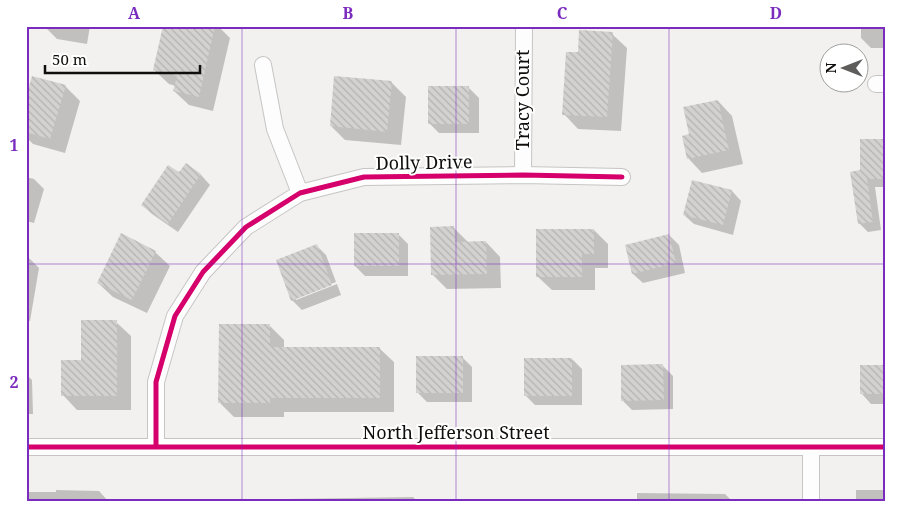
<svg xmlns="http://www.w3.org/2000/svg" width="911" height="528" viewBox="0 0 911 528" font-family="'Noto Serif',serif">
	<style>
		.shadow { fill: #0003 }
		.building { fill: url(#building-back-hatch) }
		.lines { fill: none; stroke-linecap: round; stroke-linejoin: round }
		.street-casing { stroke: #c6c5c4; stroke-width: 18 }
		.street { stroke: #fdfdfd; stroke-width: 16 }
		.cycleway-casing { stroke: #fff; stroke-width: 8 }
		.cycleway { stroke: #d6006c; stroke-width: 5 }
		.grid { fill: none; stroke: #7b2cbf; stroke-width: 1; stroke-opacity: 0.55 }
		.labels { text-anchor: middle; stroke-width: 4; stroke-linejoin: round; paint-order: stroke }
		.street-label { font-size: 18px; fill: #0f0e0d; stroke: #fff }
		.neatline { fill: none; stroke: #7b2cbf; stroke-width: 2 }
		.grid-label { font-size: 16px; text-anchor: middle; font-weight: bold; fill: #7b2cbf }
	</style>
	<defs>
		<pattern id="building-back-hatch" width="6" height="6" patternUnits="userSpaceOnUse" patternTransform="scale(1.25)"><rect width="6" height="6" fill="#d4d2d1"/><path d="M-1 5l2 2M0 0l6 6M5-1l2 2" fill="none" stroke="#b5b3b2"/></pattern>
	</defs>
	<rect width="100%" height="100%" fill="#f3f1ef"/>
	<!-- shadow -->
	<g class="shadow">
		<polygon points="47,26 90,26 87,44 57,39 47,29"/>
		<polygon points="164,26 218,26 230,38 213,111 189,105 174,91 176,86 169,84 154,70"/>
		<polygon points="861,26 885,26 885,48 871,48 861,38"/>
		<polygon points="612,34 627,48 621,131 578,129 564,114"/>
		<polygon points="392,83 406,97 401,145 345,140 331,126"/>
		<polygon points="65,86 80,101 65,153 33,144 26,137 26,102"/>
		<polygon points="469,88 479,98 479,133 439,133 429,123"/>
		<polygon points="718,101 732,116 743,164 702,173 688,158 691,135"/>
		<polygon points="885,140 885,187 875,187 881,230 868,232 859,223 861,171"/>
		<polygon points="186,164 201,175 210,185 178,232 152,214 142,205 179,174"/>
		<polygon points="26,177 34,179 44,189 34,223 26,221"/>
		<polygon points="732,191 741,201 733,235 694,224 684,215"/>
		<polygon points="454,228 469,243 486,242 500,257 501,288 447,289 432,274"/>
		<polygon points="594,230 608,244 608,268 595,268 595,290 552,290 537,276"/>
		<polygon points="398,234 408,244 408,276 365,276 355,266"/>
		<polygon points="669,235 679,245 685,273 643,283 633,274"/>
		<polygon points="316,245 326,255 336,282 296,298 296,300 337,284 341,295 302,310 292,300"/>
		<polygon points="155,252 170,266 147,313 113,297 98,283"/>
		<polygon points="26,255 39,268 30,321 26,320"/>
		<polygon points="116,322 131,336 131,410 77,410 63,395 82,362"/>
		<polygon points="270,326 284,340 284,348 379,348 394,362 394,412 284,412 284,417 234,417 220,403"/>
		<polygon points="462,357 472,367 472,402 427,402 417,392"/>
		<polygon points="572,359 582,369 582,405 535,405 525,395"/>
		<polygon points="663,366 673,376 673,409 632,410 622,400"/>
		<polygon points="885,366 885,404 871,404 862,394"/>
		<polygon points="26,374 32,380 33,414 26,414"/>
		<polygon points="56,490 99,491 109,502 26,502 26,492 56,492"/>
		<rect x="856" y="490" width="29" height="12"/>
		<polygon points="637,493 725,494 733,502 637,502"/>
		<polygon points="413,497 418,502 214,502 214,500"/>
	</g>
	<!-- building -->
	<g class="building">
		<polygon points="163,26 215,26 199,97 173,91 177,76 153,70"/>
		<polygon points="579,30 613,32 607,117 562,115 566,52 578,52"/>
		<polygon points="32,76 66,85 50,139 26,132 26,97"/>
		<polygon points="334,76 392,81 387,132 330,126"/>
		<rect x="428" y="86" width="41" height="38"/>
		<polygon points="718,100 729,150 687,159 682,136 689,134 683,107"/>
		<polygon points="860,139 885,139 885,179 867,179 873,222 858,224 850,172 860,170"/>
		<polygon points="186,163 201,174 168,224 141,205 168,165 179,172"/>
		<polygon points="692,180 732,190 723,225 683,215"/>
		<polygon points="454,226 455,242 486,241 487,274 431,275 430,227"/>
		<polygon points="536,229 594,229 594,254 582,254 582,277 536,277"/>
		<polygon points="121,233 156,251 132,300 97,283"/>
		<rect x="354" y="233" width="45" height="33"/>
		<polygon points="669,234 676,263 632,274 625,245"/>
		<polygon points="317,244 332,285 291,301 276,260"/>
		<polygon points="81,320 117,320 117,396 61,396 61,360 81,360"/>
		<polygon points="219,324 270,324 270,347 380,347 380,398 270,398 270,403 218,403"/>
		<rect x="416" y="356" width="47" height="37"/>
		<rect x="524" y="358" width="48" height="38"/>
		<polygon points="663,364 664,400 621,401 621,365"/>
		<rect x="860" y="365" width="25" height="29"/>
	</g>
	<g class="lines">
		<!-- street casing -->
		<g class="street-casing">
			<g id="street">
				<polyline points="263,65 275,129 300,193"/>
				<polyline points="876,84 885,84"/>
				<polyline points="523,175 524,26"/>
				<polyline points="156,446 156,382 175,316 203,272 246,227 300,193 364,177 523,175 622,177"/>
				<polyline points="26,447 885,447"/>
				<polyline points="811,448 811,502"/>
			</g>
		</g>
		<!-- street -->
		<use href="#street" class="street"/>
		<!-- cycleway casing -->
		<g class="cycleway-casing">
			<g id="cycleway">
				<polyline points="156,446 156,382 175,316 203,272 246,227 300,193 364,177 523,175 622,177"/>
				<polyline points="26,447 885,447"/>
			</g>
		</g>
		<!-- cycleway -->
		<use href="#cycleway" class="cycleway"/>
	</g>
	<!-- grid -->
	<path class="grid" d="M242,26V502M456,26V502M669,26V502M26,264H885"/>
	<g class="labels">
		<!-- street labels -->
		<g class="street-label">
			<text transform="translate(523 100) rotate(-90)" y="6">Tracy Court</text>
			<text transform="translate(424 163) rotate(-1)" y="6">Dolly Drive</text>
			<text x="456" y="439">North Jefferson Street</text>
		</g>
	</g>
	<!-- border -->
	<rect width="911" height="528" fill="none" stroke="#ffffff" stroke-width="55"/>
	<!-- north arrow -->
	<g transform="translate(844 68) rotate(270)"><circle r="24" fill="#ffffff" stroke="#9f9f9e"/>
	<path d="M0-4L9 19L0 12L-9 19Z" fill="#5f5d5c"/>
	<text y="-8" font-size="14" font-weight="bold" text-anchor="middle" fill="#0f0e0d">N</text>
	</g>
	<!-- scale -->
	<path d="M45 65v8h155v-8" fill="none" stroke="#0f0e0d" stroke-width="2.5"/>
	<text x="52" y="65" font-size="15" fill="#0f0e0d" stroke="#ffffff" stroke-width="4" paint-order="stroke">50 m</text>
	<rect x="28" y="28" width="856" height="472" class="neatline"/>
	<g class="grid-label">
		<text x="134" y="19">A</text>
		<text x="348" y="19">B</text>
		<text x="562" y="19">C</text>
		<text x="776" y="19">D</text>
		<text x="14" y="151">1</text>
		<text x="14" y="388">2</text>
	</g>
</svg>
